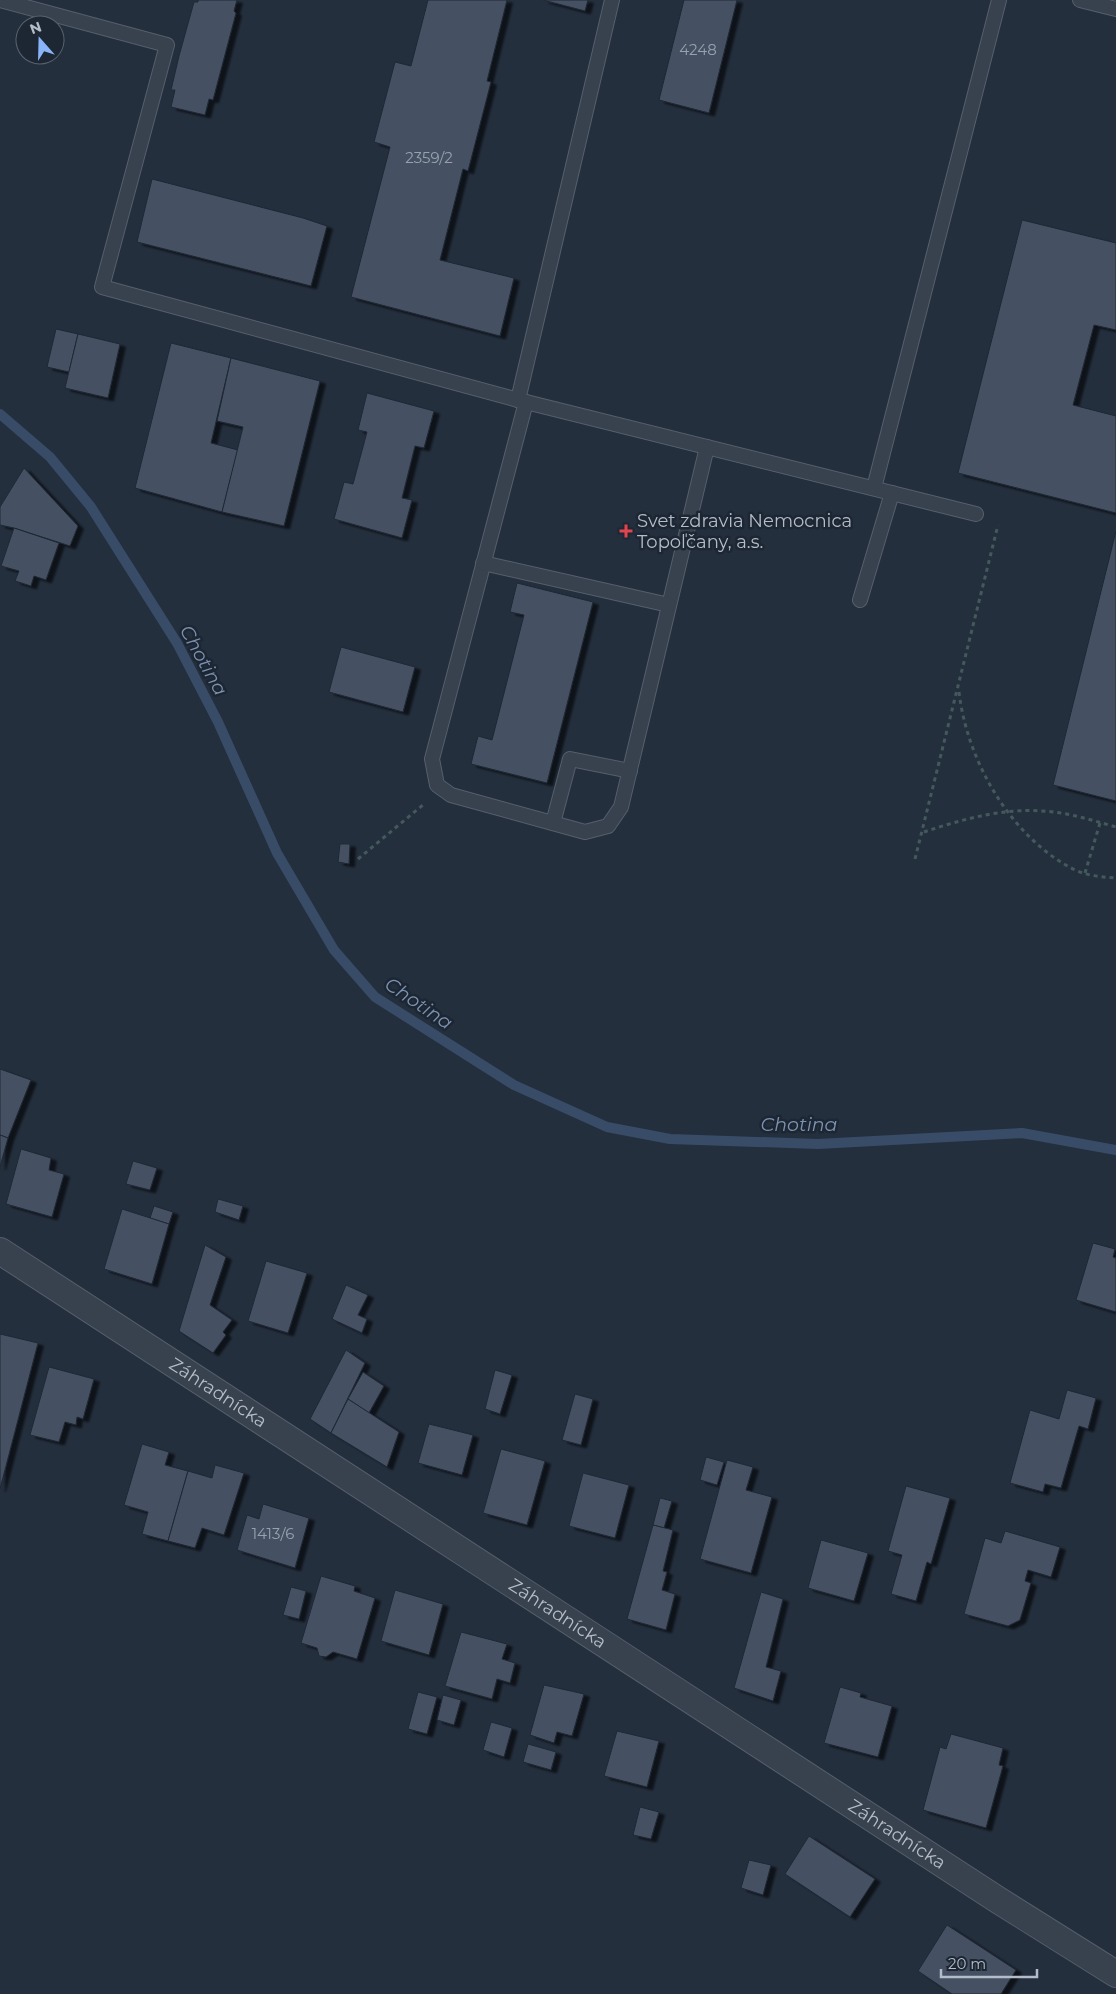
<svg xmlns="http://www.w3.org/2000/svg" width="1116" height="1994" viewBox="0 0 1116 1994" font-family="Montserrat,sans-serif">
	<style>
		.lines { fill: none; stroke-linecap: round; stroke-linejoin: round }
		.stream { stroke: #394c67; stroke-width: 10 }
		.building { fill: #455162; stroke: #1f2835; filter: url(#shadow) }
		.service-casing { stroke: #565f6c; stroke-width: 16 }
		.minor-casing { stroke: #565f6c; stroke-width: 28 }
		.path { stroke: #44595c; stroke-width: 3; stroke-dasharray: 4 4; stroke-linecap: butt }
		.service { stroke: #38414e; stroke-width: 14 }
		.minor { stroke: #38414e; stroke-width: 26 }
		.health-dot { fill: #e0444e; stroke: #1d2633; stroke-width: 2 }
		.labels { text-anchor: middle; stroke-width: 5; stroke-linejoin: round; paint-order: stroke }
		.number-label { font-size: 15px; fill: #98a1af }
		.poi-label { font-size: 18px; fill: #b4bcc9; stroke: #1d2633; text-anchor: start }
		.street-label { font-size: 18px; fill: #b4bcc9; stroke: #1d2633 }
		.water-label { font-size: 19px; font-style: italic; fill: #7c92b1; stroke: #1d2633 }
	</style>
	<defs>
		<filter id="shadow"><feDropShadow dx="5.5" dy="3" stdDeviation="1" flood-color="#0009"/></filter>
	</defs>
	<rect width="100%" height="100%" fill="#242f3e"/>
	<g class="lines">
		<!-- stream -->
		<polyline class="stream" points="0,414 50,457 91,507 177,643 218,722 277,853 334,950 375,997 514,1085 607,1127 670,1139 818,1144 1022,1133 1116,1150"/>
	</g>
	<!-- building -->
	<g class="building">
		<polygon points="198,0 237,0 234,11 236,13 213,100 209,99 205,115 171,107 175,90 171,90 179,56 194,2 198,2"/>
		<polygon points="428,0 507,0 487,81 491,82 468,171 463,169 440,260 514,278 500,336 351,297 390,147 374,142 395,62 411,66"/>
		<polygon points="543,0 588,0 585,11"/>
		<polygon points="684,0 737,0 709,113 659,100"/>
		<polygon points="152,179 303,218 327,226 311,286 137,242"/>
		<polygon points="1022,220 1116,243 1116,330 1094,325 1073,405 1116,416 1116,513 958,473"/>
		<polygon points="56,329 78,334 69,372 47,367"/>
		<polygon points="78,334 120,344 108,398 65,388"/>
		<polygon points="171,343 231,358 211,443 238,450 222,512 135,488"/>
		<polygon points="231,358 320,381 284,526 222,512 243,427 217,421"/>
		<polygon points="367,393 434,411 424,448 415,446 402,498 412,500 402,538 334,519 344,482 353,484 367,432 358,430"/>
		<polygon points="24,468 78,526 70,546 14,528 0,525 0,507"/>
		<polygon points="14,528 59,543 46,580 34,576 31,586 15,581 19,571 1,566"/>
		<polygon points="1116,531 1116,801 1053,785"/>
		<polygon points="517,583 593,602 547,783 471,764 478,736 492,740 524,615 510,612"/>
		<polygon points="341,647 415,667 403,712 329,692"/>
		<polygon points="340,844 350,844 349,864 338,862"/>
		<polygon points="0,1069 31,1080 8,1138 0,1135"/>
		<polygon points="0,1135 8,1138 0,1167"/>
		<polygon points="21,1149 51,1158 49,1170 64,1174 52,1217 6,1204"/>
		<polygon points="133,1161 157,1168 150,1190 126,1184"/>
		<polygon points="218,1199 243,1206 239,1220 215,1212"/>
		<polygon points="154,1206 173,1212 169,1224 150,1218"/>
		<polygon points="122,1209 169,1224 152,1284 104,1269"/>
		<polygon points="1093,1243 1115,1249 1113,1257 1116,1258 1116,1312 1076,1300"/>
		<polygon points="205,1245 226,1257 210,1305 232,1320 223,1332 226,1335 213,1353 179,1331"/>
		<polygon points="266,1261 307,1273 288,1333 248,1321"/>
		<polygon points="346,1285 368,1295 358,1315 367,1319 362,1333 332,1319"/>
		<polygon points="0,1334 38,1343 0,1489"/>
		<polygon points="346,1350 365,1363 331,1433 310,1419"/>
		<polygon points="49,1367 94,1379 83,1419 77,1417 76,1425 65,1422 59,1442 30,1435"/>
		<polygon points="495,1370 512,1375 500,1414 485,1409"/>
		<polygon points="363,1372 384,1386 369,1413 348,1399"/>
		<polygon points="1067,1390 1096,1398 1088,1429 1079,1426 1061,1488 1045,1484 1043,1492 1010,1483 1030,1410 1059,1419"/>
		<polygon points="575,1394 593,1399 581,1445 562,1440"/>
		<polygon points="348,1399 399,1432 387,1467 331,1433"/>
		<polygon points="429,1424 473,1435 462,1475 418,1463"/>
		<polygon points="142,1444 169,1452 165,1465 188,1471 168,1541 142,1534 148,1512 124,1505"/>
		<polygon points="501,1449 545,1461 527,1525 483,1513"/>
		<polygon points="706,1457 724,1462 717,1485 700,1480"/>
		<polygon points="727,1460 753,1467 746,1490 772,1497 751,1573 700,1559"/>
		<polygon points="215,1465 244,1473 224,1535 202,1528 195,1548 168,1541 188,1471 212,1478"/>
		<polygon points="583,1473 629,1485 615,1538 569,1526"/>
		<polygon points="906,1486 950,1498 931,1564 927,1562 916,1601 891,1594 902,1555 888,1551"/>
		<polygon points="660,1498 672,1501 664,1528 653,1525"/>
		<polygon points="263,1504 309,1518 295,1568 237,1550 247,1515 259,1519"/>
		<polygon points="653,1525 673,1530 663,1571 667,1572 662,1590 675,1594 666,1630 627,1619"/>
		<polygon points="1005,1531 1060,1547 1051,1577 1028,1570 1025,1581 1031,1583 1020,1620 1008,1626 964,1614 985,1538 1001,1543"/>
		<polygon points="821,1540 868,1553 854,1601 808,1588"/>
		<polygon points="321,1576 355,1586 354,1591 375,1598 357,1659 333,1652 326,1657 319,1656 317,1648 301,1643"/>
		<polygon points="291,1587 306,1591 299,1619 283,1615"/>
		<polygon points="395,1590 443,1604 429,1655 381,1641"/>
		<polygon points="761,1592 783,1599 766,1667 781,1671 773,1701 734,1688"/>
		<polygon points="461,1632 507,1644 502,1659 515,1663 510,1683 497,1679 492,1699 445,1686"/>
		<polygon points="544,1685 584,1694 572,1736 557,1732 554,1743 530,1735"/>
		<polygon points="840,1687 861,1693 860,1697 892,1706 878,1757 824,1743"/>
		<polygon points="418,1692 437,1697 427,1734 408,1729"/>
		<polygon points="443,1695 461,1700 454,1725 437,1720"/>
		<polygon points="491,1722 512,1728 504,1757 483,1750"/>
		<polygon points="617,1731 659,1741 647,1787 604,1776"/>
		<polygon points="951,1734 1003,1748 999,1765 1003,1766 986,1828 923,1810 940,1747 946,1749"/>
		<polygon points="528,1744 556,1752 551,1770 523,1762"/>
		<polygon points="640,1807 659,1812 651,1839 633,1835"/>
		<polygon points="809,1836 875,1879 850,1917 785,1874"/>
		<polygon points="749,1860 771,1865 763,1895 741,1888"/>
		<polygon points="947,1925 1016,1970 1001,1994 952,1994 918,1971"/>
	</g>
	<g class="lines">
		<!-- service casing -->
		<g class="service-casing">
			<g id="service">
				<polyline points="0,0 167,45 102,287 518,400"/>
				<polyline points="612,0 518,400 976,514"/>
				<polyline points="1080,0 1116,9"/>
				<polyline points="526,402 432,759 437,785 451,795 585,832 608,826 621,807 707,447"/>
				<polyline points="874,488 999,0"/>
				<polyline points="483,563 669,605"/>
				<polyline points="860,600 892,493"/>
				<polyline points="553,823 570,759 630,771"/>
			</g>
		</g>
		<!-- minor casing -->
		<g class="minor-casing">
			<g id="minor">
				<path id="s1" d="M0,1251L998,1900L1116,1974"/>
			</g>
		</g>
		<!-- path -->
		<g class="path">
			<path d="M959,692C967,761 1011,838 1075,870C1088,876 1102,877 1116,878"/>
			<path d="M924,832C960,820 1002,808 1041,811C1067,812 1091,820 1116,827"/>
			<polyline points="358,859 424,804"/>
			<polyline points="915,859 998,525"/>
			<polyline points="1085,873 1100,823"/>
		</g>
		<!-- service -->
		<use href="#service" class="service"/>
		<!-- minor -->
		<use href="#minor" class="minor"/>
	</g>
	<!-- markers -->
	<path class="health-dot" d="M623.5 523.5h5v5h5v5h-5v5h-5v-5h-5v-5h5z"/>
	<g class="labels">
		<!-- number labels -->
		<g class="number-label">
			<text x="698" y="55">4248</text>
			<text x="429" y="163">2359/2</text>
			<text x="273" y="1539">1413/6</text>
		</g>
		<!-- poi labels -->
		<g class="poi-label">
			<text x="637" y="527">Svet zdravia Nemocnica<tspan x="637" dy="21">Topoľčany, a.s.</tspan></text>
		</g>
		<!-- street labels -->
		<g class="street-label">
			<text dy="6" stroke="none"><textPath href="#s1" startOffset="260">Záhradnícka</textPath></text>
			<text dy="6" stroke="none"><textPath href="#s1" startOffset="665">Záhradnícka</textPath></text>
			<text dy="6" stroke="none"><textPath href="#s1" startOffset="1070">Záhradnícka</textPath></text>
		</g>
		<!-- water labels -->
		<g class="water-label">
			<text transform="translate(204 660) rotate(61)" y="7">Chotina</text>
			<text transform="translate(419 1003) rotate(34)" y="7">Chotina</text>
			<text x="799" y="1131">Chotina</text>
		</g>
	</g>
	<!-- north arrow -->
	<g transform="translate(40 40) rotate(340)"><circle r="24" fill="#1d2633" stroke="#59626f"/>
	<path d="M0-4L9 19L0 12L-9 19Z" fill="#8ab4f8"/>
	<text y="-8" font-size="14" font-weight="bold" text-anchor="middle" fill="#b4bcc9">N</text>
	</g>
	<!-- scale -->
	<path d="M941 1969v8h96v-8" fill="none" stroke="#b4bcc9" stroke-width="2.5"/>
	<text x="948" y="1969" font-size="15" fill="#b4bcc9" stroke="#1d2633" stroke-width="4" paint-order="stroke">20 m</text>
</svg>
